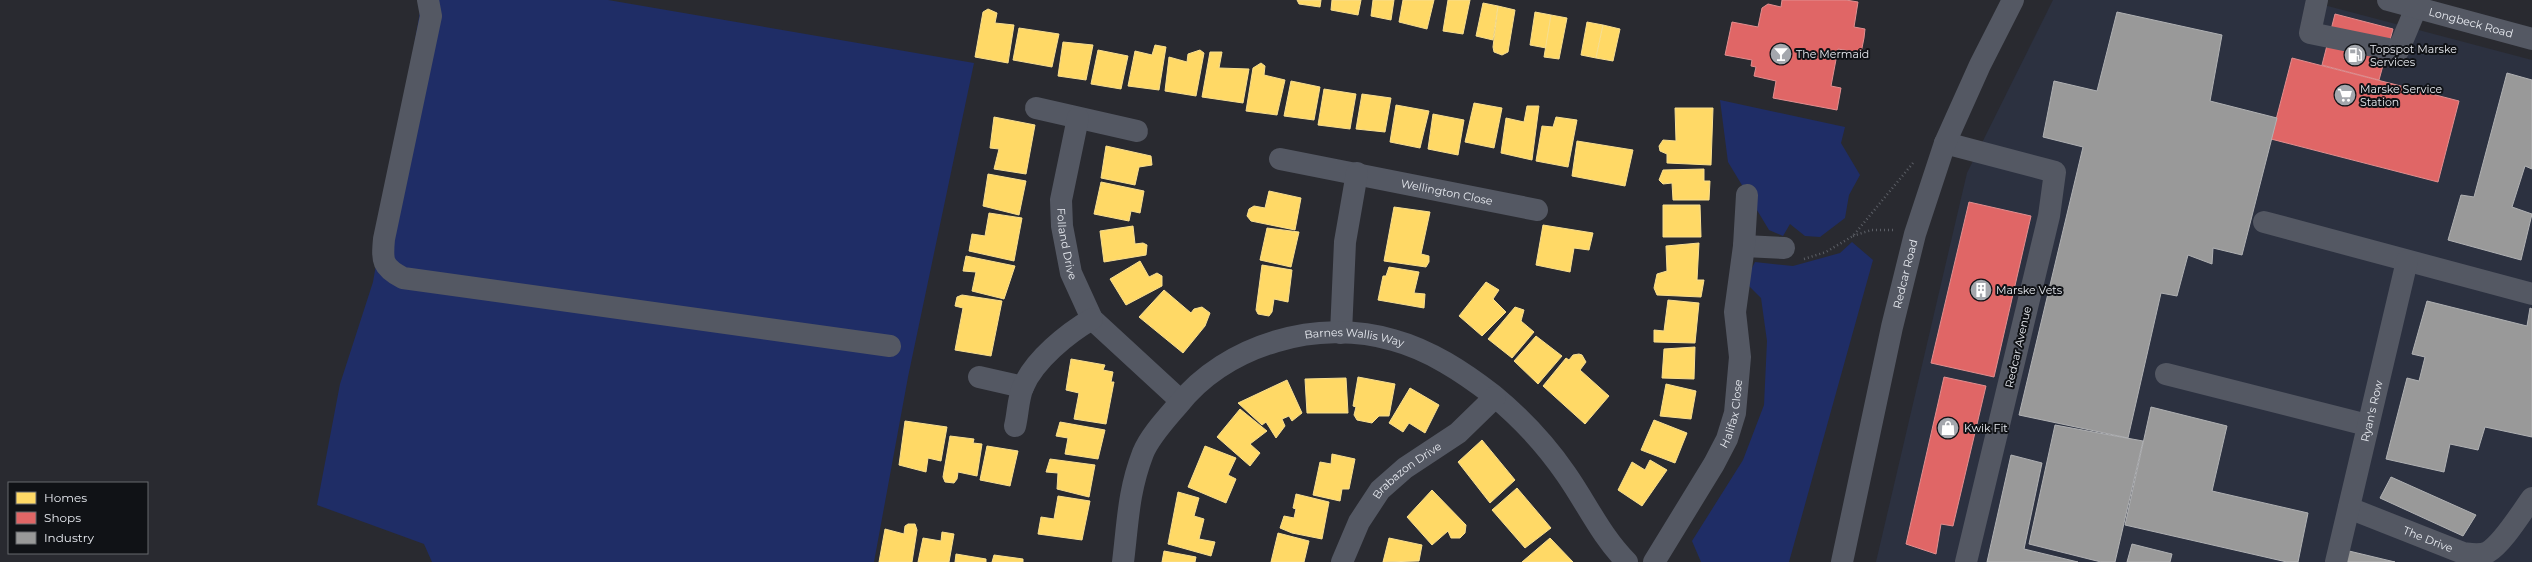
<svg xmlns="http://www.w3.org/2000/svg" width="2532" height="562" viewBox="0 0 2532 562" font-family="Montserrat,sans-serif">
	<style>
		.built { fill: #2c3140 }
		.green { fill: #1f2d66 }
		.homes { fill: #ffd966; stroke: #f8de8f }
		.shops { fill: #e06666; stroke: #e28e8f }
		.industry { fill: #999; stroke: #b0b1b3 }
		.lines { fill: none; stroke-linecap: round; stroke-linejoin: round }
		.path { stroke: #5c5f66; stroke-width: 2.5; stroke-dasharray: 1 3; stroke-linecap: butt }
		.minor { stroke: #545863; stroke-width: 22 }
		.labels { text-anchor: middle; stroke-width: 4; stroke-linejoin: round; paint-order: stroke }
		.street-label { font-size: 11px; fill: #e7eaf0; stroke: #101216 }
		.poi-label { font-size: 11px; fill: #e7eaf0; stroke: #101216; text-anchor: start }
	</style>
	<rect width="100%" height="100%" fill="#292a30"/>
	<!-- built -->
	<polygon class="built" points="2053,0 2305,0 2532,60 2532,562 1876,562 1967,173"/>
	<!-- green -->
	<g class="green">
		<polygon points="422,0 608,0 974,63 908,377 874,562 432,562 424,544 317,505 340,384 373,282"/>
		<polygon points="1720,100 1845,127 1841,143 1860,175 1849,195 1845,218 1820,237 1805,236 1790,224 1783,236 1769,230 1728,162"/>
		<polygon points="1852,242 1873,260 1789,562 1701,562 1692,541 1743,460 1764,405 1767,341 1761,298 1745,282 1755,262 1793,266 1840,253"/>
	</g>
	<!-- homes -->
	<g class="homes">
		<polygon points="1297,0 1321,0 1320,7 1299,4"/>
		<polygon points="1332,0 1361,0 1358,15 1331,10"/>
		<polygon points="1373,0 1394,0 1391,20 1371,16"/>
		<polygon points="1403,0 1434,0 1427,29 1399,22"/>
		<polygon points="1448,0 1470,0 1463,34 1443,31"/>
		<polygon points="1483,3 1498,6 1493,40 1476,36"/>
		<polygon points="1498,6 1515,10 1508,52 1502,55 1494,52 1493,47"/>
		<polygon points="988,9 997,13 995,23 1014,25 1008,63 975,57 983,12"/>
		<polygon points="1535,12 1551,15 1546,48 1530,45"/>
		<polygon points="1551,15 1567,18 1559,59 1544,57"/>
		<polygon points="1587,22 1603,25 1596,58 1581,55"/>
		<polygon points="1603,25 1620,29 1613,61 1596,58"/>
		<polygon points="1019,28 1059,34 1052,67 1013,60"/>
		<polygon points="1063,42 1093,45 1086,80 1058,76"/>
		<polygon points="1155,45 1166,47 1159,90 1128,86 1135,51 1152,55"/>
		<polygon points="1098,50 1128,56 1121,89 1091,84"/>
		<polygon points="1200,50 1204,53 1196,96 1165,91 1169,57 1187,62 1188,54"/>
		<polygon points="1210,52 1222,52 1219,68 1249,69 1243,103 1202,97"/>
		<polygon points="1261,63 1265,66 1264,75 1285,80 1277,115 1246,111 1253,68"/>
		<polygon points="1291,81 1320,87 1314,120 1284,116"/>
		<polygon points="1324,89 1356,94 1350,129 1318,125"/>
		<polygon points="1362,94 1391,98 1385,132 1356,129"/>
		<polygon points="1474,103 1502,108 1494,148 1465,142"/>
		<polygon points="1396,105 1429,111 1420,148 1390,142"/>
		<polygon points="1527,106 1539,106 1532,160 1501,153 1506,118 1524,122"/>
		<polygon points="1675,108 1713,108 1711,165 1667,163 1667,154 1660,151 1659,146 1663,140 1676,141"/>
		<polygon points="1433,114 1464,120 1458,155 1428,149"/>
		<polygon points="994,117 1035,125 1026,174 994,169 999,149 990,148"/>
		<polygon points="1556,117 1577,120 1568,167 1536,161 1542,126 1553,127"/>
		<polygon points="1577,141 1633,150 1625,186 1572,176"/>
		<polygon points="1106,146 1151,156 1152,165 1139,167 1135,185 1101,178"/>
		<polygon points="1704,169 1704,181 1710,181 1709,200 1673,200 1672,183 1663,184 1659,180 1663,170"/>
		<polygon points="988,174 1026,181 1019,215 983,206"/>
		<polygon points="1101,182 1144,191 1140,213 1131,211 1129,221 1094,214"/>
		<polygon points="1269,191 1301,198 1295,230 1251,221 1247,216 1249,209 1254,206 1265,208"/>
		<polygon points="1663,205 1700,205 1701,237 1663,237"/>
		<polygon points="1394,207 1430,212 1421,254 1429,256 1429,262 1426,267 1384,261"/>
		<polygon points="989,213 1022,218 1014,261 969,251 972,234 985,236"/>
		<polygon points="1543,225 1593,233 1589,250 1574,248 1570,272 1536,265"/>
		<polygon points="1133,226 1135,244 1143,243 1147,245 1146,255 1104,262 1100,231"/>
		<polygon points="1267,228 1299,232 1291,267 1260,260"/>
		<polygon points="1699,243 1697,280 1704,280 1701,297 1657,295 1654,288 1657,274 1667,271 1666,246"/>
		<polygon points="966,256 1015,266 1004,299 972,291 976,272 963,271"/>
		<polygon points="1140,261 1149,277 1157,273 1162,276 1162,286 1126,305 1110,279"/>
		<polygon points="1262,265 1292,270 1288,302 1274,299 1272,312 1269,316 1258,314 1256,310"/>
		<polygon points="1389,267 1419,272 1414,293 1425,294 1424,308 1378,300 1383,276 1386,276"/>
		<polygon points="1486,282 1499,290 1493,299 1506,312 1482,336 1459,316"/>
		<polygon points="1164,290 1191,313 1194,309 1202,307 1210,313 1205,326 1183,353 1139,317"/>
		<polygon points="962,295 1002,301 991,356 955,350 963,308 955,306 957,297"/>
		<polygon points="1668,300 1699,303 1695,343 1654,342 1654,330 1664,331"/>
		<polygon points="1515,307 1524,310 1521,321 1534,332 1512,358 1488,339"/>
		<polygon points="1536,336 1562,356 1538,384 1514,361"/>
		<polygon points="1695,347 1694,379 1662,378 1664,349"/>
		<polygon points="1579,354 1582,355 1586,362 1580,370 1609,396 1585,424 1543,386 1566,358 1569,360 1573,355"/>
		<polygon points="1071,359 1105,365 1103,370 1113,372 1111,382 1114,382 1106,424 1074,419 1079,393 1066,390"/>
		<polygon points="1358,377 1395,384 1389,416 1379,416 1372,423 1357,420 1354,415 1356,407 1353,406"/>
		<polygon points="1346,378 1348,413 1307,413 1305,379"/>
		<polygon points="1287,380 1302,413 1292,421 1289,416 1282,419 1285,426 1276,438 1266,422 1262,425 1238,403"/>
		<polygon points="1666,384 1696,391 1691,419 1660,416"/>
		<polygon points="1410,388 1439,405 1425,433 1409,423 1403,432 1389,423"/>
		<polygon points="1240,409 1267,431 1250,444 1260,453 1250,466 1217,437"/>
		<polygon points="1654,420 1687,433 1675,463 1641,450"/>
		<polygon points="905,421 947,427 941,461 928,458 926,472 899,465"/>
		<polygon points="1060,422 1105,430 1098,459 1065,454 1068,438 1056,436"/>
		<polygon points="950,436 974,439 973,443 982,444 977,476 958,472 957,479 954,483 945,482 943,477"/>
		<polygon points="1482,440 1515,480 1490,503 1458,462"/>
		<polygon points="987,446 1018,451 1010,486 980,480"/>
		<polygon points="1205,446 1236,458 1228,475 1236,479 1226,503 1188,487"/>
		<polygon points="1332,454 1355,459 1349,489 1342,489 1340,501 1313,495 1320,462 1331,464"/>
		<polygon points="1050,459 1095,465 1089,497 1057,489 1058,473 1046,472"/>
		<polygon points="1650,460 1667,470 1642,506 1618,490 1632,462 1645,470"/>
		<polygon points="1517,488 1551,528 1525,548 1492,510"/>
		<polygon points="1432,490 1466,525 1465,533 1460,538 1451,538 1448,531 1432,545 1407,517"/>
		<polygon points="1178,492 1199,498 1194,516 1204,519 1199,539 1215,542 1211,556 1168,544"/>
		<polygon points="1296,494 1329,502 1322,539 1292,533 1280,528 1284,516 1294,518 1296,509 1293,508"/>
		<polygon points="1058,496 1090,501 1082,540 1038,534 1041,517 1054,519"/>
		<polygon points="908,524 915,524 917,530 912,562 879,562 885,529 904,534 905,526"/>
		<polygon points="942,532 954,534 949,562 918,562 923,538 941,541"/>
		<polygon points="1278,533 1309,541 1304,562 1271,562"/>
		<polygon points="1389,538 1422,545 1419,561 1383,562"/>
		<polygon points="1550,538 1573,562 1522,562"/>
		<polygon points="1164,551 1196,557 1195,562 1162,562"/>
		<polygon points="956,554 986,559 986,562 955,562"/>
		<polygon points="994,555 1023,559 1023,562 992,562"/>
	</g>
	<!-- shops -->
	<g class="shops">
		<polygon points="1782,0 1846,0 1858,2 1854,27 1865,29 1864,38 1861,53 1838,49 1831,86 1841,88 1837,110 1773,98 1776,81 1754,76 1756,67 1751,66 1752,60 1725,55 1732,22 1758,27 1762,8 1768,4 1781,7"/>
		<polygon points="2335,14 2393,29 2379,80 2322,65"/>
		<polygon points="2292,58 2459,101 2438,182 2271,139"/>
		<polygon points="1969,202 2031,216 1994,377 1931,363"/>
		<polygon points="1944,377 1986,386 1953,526 1941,524 1936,554 1906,544"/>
	</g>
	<!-- industry -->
	<g class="industry">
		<polygon points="2117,12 2222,35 2210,101 2277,118 2242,255 2213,248 2212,264 2188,255 2177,296 2161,293 2128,438 2019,415 2083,147 2043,137 2054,81 2097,91"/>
		<polygon points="2507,73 2532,80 2532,169 2525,166 2512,207 2532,214 2521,260 2448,240 2461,195 2474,197"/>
		<polygon points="2427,301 2527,326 2530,308 2532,309 2532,437 2485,427 2478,450 2450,444 2444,472 2386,459 2407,378 2419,381 2425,357 2412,354"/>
		<polygon points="2151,407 2227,426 2212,491 2308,513 2298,562 2287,562 2125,525"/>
		<polygon points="2055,425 2143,441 2115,562 2101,562 2029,544"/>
		<polygon points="2011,455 2042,463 2024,549 2078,562 1987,562"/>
		<polygon points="2391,477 2476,515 2463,536 2380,498"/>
		<polygon points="2132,544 2172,554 2170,562 2127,562"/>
		<polygon points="2349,551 2395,562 2346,562"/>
	</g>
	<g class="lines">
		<!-- path -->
		<g class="path">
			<polyline points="1853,236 1871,230 1893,230"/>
			<polyline points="1804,259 1826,252 1853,236 1913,163"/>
		</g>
		<!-- minor -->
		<g class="minor">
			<path d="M428,0L431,16L384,239C382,261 382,267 403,278L890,346"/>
			<polyline points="2317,0 2310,33 2398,51 2416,8"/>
			<path id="s1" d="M2388,0L2532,39"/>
			<polyline points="1036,108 1137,131"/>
			<path id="s2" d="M1078,118L1061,200L1062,226L1071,273L1092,319L1181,401"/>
			<polyline points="1945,143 2055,172 2049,216 1966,562"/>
			<path id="s3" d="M1280,159L1537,210"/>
			<polyline points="2264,222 2532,294"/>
			<polyline points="1744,246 1784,248"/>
			<polyline points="1341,333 1345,242 1357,173"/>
			<polyline points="2166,374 2367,425"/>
			<polyline points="979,377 1023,387"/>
			<path d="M1015,426C1018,414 1018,398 1023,387C1034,360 1068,333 1092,319"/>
			<path id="s4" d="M2349,508L2463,553C2471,554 2480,556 2488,552C2503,543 2521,513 2532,498"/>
			<path id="s5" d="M1123,562C1128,522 1128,492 1143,453C1150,436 1166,419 1178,405C1227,344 1318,318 1393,340C1430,350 1463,372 1493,395C1521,418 1546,445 1566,474C1587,504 1601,536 1627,562"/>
			<path id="s6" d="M1342,562L1359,522L1380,490L1405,468L1458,433L1495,397"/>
			<path id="s7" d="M1654,562L1714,464L1727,439L1735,413L1740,357L1735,312L1744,246L1747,195"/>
			<path id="s8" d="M1842,562L1892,327L1915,234L1945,143L1980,65L2013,0"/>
			<path id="s9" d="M2336,562L2407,261"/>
		</g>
	</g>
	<!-- icons -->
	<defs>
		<g id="bar-disc" transform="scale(1.15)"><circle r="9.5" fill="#a4a7ad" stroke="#101216"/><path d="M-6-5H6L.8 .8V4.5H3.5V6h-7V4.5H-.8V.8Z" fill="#fff"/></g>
		<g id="fuel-disc" transform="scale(1.15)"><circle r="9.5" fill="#a4a7ad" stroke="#101216"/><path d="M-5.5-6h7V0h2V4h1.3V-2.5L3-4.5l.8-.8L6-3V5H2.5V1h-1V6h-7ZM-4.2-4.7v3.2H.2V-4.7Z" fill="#fff"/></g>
		<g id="supermarket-disc" transform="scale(1.15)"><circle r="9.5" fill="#a4a7ad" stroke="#101216"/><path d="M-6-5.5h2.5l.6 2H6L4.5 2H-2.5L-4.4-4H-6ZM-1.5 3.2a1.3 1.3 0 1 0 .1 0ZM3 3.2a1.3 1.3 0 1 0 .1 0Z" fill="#fff"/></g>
		<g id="building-disc" transform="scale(1.15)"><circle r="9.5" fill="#a4a7ad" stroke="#101216"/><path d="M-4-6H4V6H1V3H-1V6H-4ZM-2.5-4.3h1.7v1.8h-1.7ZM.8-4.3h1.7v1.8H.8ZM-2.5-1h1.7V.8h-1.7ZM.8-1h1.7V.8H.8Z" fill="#fff"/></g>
		<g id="shop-disc" transform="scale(1.15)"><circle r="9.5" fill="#a4a7ad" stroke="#101216"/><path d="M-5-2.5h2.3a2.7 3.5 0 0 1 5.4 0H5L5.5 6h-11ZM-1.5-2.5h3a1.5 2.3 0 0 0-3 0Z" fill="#fff"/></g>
	</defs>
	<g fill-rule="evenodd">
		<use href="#bar-disc" x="1781" y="54"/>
		<use href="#fuel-disc" x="2355" y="55"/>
		<use href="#supermarket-disc" x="2345" y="95"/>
		<use href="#building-disc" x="1981" y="290"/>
		<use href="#shop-disc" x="1948" y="428"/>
	</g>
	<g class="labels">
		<!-- street labels -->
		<g class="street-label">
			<text dy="4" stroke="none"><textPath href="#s1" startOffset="86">Longbeck Road</textPath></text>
			<text dy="4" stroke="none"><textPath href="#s3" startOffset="170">Wellington Close</textPath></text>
			<text dy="4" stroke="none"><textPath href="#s2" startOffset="128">Folland Drive</textPath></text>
			<text dy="4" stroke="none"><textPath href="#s8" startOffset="295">Redcar Road</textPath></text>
			<text dy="4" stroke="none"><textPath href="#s5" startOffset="369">Barnes Wallis Way</textPath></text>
			<text transform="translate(2018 347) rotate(-77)" y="4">Redcar Avenue</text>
			<text dy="4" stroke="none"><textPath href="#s9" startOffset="155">Ryan's Row</textPath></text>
			<text dy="4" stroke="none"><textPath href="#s7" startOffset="169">Halifax Close</textPath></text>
			<text dy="4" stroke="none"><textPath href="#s6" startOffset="115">Brabazon Drive</textPath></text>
			<text dy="4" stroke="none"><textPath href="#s4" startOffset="85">The Drive</textPath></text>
		</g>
		<!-- poi labels -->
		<g class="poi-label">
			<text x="2370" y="53">Topspot Marske<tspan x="2370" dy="13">Services</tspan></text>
			<text x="1796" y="58">The Mermaid</text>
			<text x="2360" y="93">Marske Service<tspan x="2360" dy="13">Station</tspan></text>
			<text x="1996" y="294">Marske Vets</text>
			<text x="1964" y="432">Kwik Fit</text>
		</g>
	</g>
	<!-- legend -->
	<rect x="8" y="482" width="140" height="72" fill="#101216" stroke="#66686d"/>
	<rect x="16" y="492" width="20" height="12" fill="#ffd966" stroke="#66686d"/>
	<text x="44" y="502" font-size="12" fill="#e7eaf0">Homes</text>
	<rect x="16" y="512" width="20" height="12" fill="#e06666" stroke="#66686d"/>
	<text x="44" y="522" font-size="12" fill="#e7eaf0">Shops</text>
	<rect x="16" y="532" width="20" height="12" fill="#999999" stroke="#66686d"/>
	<text x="44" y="542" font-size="12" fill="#e7eaf0">Industry</text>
</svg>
